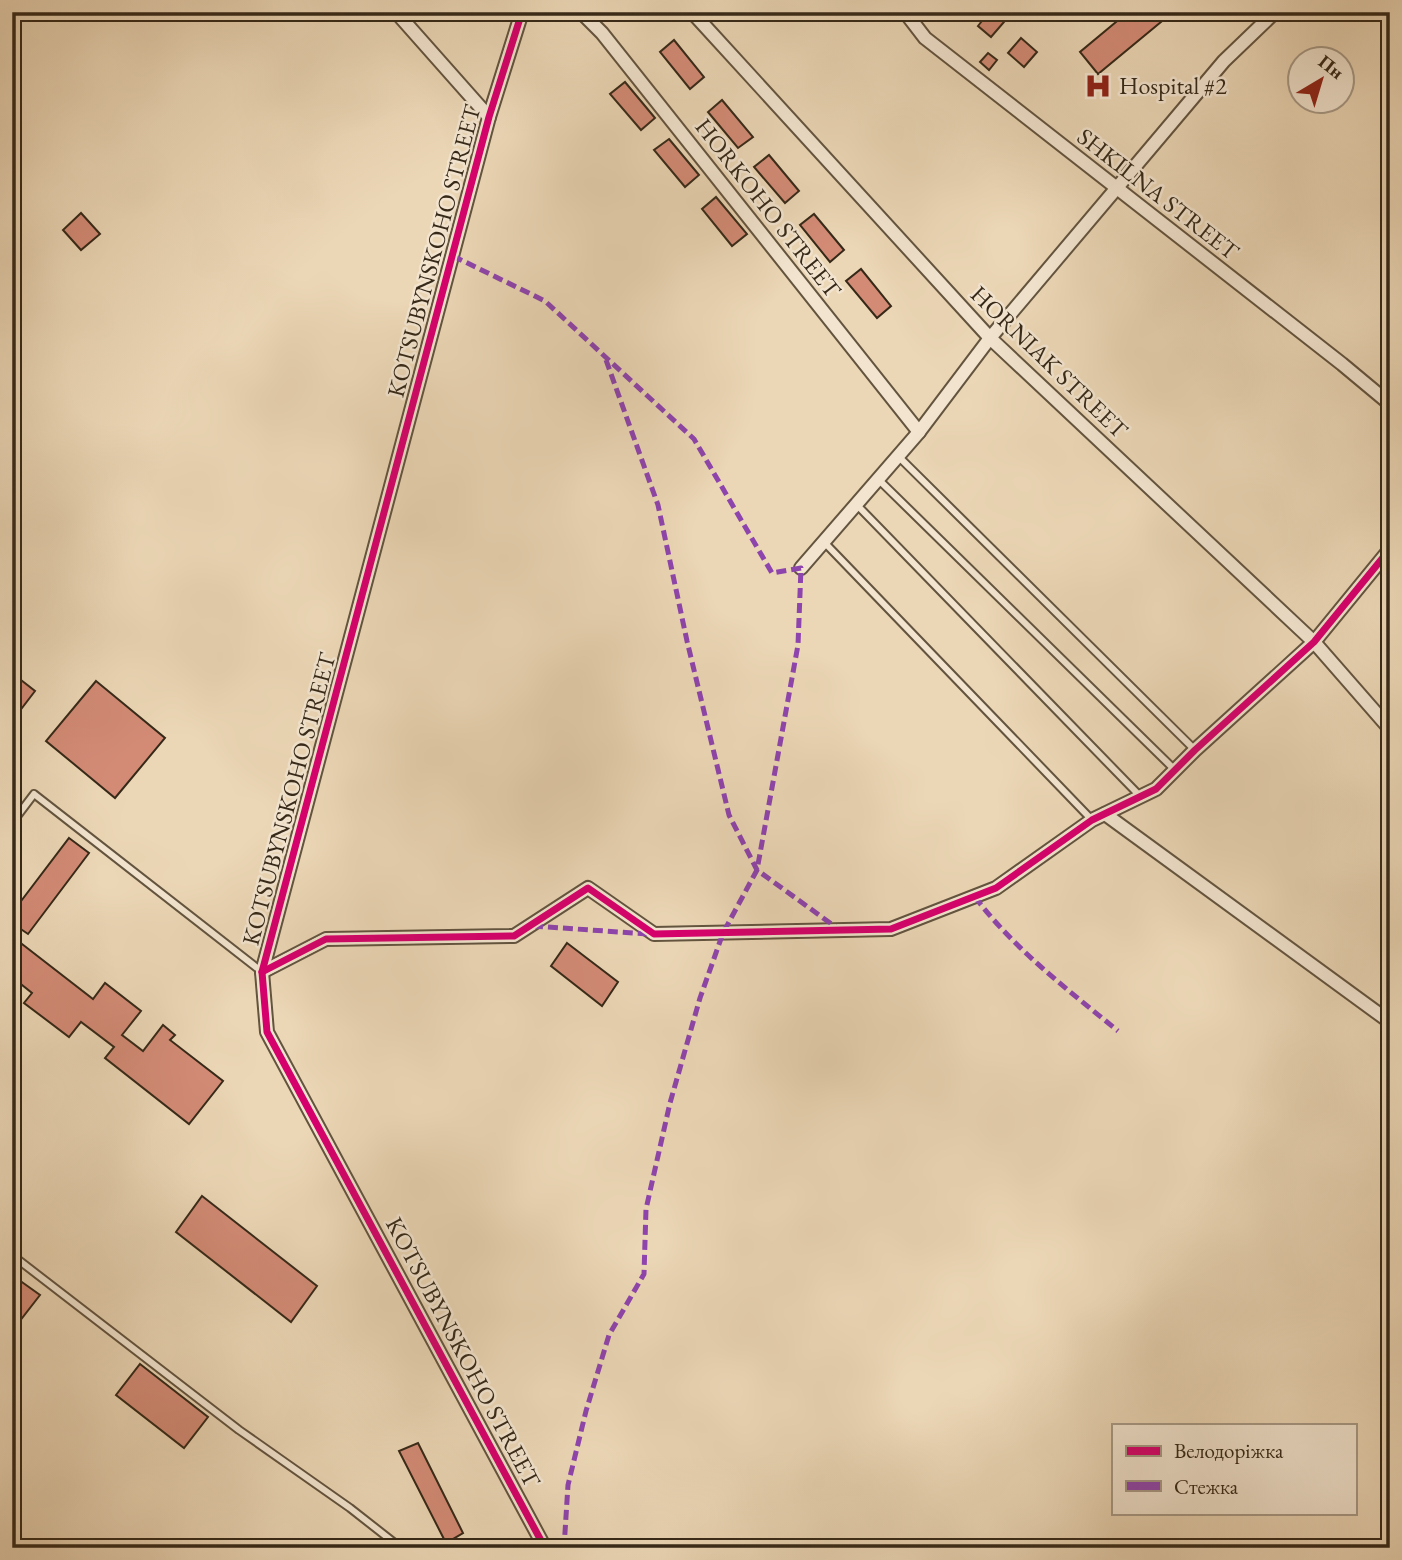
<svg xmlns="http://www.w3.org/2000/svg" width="1402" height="1560" viewBox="0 0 1402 1560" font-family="'EB Garamond',serif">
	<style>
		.building { fill: #d38b76; stroke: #362918; stroke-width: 2 }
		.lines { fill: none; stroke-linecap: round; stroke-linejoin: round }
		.lane-casing { stroke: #63543f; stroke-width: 10 }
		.street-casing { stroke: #63543f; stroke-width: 16 }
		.lane { stroke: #f2e4cf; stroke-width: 6 }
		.street { stroke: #f2e4cf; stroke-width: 12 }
		.quiet { stroke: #8e44ad; stroke-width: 5; stroke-dasharray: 10 5; stroke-linecap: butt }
		.cycleway-casing { stroke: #f2e4cf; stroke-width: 11 }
		.cycleway { stroke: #d6006c; stroke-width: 7 }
		.labels { text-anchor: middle; stroke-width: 5; stroke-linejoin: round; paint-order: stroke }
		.poi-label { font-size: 24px; fill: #362918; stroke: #f2e4cf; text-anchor: start }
		.street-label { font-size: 24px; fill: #362918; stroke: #f2e4cf }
	</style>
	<rect width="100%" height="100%" fill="#ebd6b5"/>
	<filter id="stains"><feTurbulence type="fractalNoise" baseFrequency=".00286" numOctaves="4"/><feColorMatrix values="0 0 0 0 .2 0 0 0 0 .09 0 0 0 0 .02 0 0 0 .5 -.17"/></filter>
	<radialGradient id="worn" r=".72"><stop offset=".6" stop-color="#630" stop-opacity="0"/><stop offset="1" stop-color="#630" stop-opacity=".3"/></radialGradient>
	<!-- building -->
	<g class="building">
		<polygon points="989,12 1004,22 991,37 978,26"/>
		<polygon points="1128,12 1173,12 1098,74 1080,52"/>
		<polygon points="1021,38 1037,52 1024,67 1008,53"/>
		<polygon points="674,40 704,77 690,89 660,52"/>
		<polygon points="988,53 997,60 989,70 980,62"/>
		<polygon points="625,82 655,118 641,130 610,94"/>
		<polygon points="722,100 753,137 738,148 708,112"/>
		<polygon points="669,139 699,175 685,187 654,150"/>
		<polygon points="769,155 799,191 785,203 754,167"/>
		<polygon points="716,197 747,234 732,246 702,209"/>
		<polygon points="81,213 100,234 81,250 63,230"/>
		<polygon points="814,214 844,250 830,262 800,225"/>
		<polygon points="861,269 891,306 877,318 846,281"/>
		<polygon points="12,673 35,691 12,721"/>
		<polygon points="96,681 165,738 115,798 46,741"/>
		<polygon points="69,838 89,853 28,934 12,923 12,913"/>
		<polygon points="567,943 618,982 602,1006 551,966"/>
		<polygon points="22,944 93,999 105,983 141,1011 122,1035 143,1051 163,1025 175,1035 170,1040 223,1081 189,1124 105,1058 114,1047 81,1022 69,1037 24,1003 32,993 12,977 12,957"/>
		<polygon points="202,1196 317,1286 291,1322 176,1232"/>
		<polygon points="12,1275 40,1295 12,1331"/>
		<polygon points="140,1364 208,1417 184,1448 116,1395"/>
		<polygon points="418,1443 463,1533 446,1543 399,1451"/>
	</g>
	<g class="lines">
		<!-- lane casing -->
		<g class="lane-casing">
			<g id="lane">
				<polyline points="899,457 1195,750"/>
				<polyline points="879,480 1175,770"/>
				<polyline points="856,504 1140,796"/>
				<polyline points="824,542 1092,820"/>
				<polyline points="12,823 34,794 261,971"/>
				<polyline points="12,1255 239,1430 350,1508 401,1548"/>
			</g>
		</g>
		<!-- street casing -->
		<g class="street-casing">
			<g id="street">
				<polyline points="396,12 489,117"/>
				<polyline points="522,12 489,117 262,972 267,1032 545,1548"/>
				<polyline points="581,12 602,33 919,432"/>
				<polyline points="692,12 990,338 1314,642 1390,729"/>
				<polyline points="905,12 925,38 1342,364 1390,404"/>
				<polyline points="801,568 919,432 990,338 1224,61 1275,12"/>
				<polyline points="1105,814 1390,1022"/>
				<polyline points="262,972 326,939 514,936 588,888 654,934 891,929 996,888 1092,820 1156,789 1195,750 1314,642 1390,549"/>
			</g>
		</g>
		<!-- lane -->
		<use href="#lane" class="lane"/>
		<!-- street -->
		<use href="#street" class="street"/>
		<!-- quiet -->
		<g class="quiet">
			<polyline points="453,256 545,301 694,439 772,573 801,568 798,645 757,870 723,933 700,998 670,1103 646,1209 644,1274 609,1335 586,1411 568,1485 564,1548"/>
			<polyline points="606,360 658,505 687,641 729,815 757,870 837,928"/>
			<path d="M975,897C1015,950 1067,989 1118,1031"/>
			<polyline points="533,926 648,934"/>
		</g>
		<!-- cycleway casing -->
		<g class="cycleway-casing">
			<g id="cycleway">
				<polyline points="522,12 489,117 262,972 267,1032 545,1548"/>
				<polyline points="262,972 326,939 514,936 588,888 654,934 891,929 996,888 1092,820 1156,789 1195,750 1314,642 1390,549"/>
			</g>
		</g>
		<!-- cycleway -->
		<use href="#cycleway" class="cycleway"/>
	</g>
	<!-- icons -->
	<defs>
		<g id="hospital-bare" transform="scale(2.1)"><path d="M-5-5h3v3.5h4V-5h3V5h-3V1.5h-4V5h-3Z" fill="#8f2418" stroke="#f2e4cf" stroke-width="2.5" paint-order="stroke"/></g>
	</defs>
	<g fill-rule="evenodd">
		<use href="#hospital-bare" x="1098" y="86"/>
	</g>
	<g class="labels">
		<!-- poi labels -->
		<g class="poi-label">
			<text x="1119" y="94">Hospital #2</text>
		</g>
		<!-- street labels -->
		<g class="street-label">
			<text transform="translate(1158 194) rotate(38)" y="8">SHKILNA STREET</text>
			<text transform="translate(768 208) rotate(52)" y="8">HORKOHO STREET</text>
			<text transform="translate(434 251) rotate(-75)" y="8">KOTSUBYNSKOHO STREET</text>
			<text transform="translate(1049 362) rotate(44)" y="8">HORNIAK STREET</text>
			<text transform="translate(289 799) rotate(-75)" y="8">KOTSUBYNSKOHO STREET</text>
			<text transform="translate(463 1352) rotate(62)" y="8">KOTSUBYNSKOHO STREET</text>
		</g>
	</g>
	<!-- margin -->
	<rect width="1402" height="1560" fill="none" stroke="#ebd6b5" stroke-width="42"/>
	<rect x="14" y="14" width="1374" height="1532" fill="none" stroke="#362918" stroke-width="3.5"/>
	<rect x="21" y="21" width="1360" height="1518" fill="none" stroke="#362918" stroke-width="2"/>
	<!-- legend -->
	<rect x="1112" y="1424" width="245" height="91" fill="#f2e4cf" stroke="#a79986" stroke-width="2"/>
	<rect x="1126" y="1446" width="35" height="10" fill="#d6006c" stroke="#a79986" stroke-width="2"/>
	<text x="1174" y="1458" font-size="21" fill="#362918">Велодоріжка</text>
	<rect x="1126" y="1481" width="35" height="10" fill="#8e44ad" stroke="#a79986" stroke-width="2"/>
	<text x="1174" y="1494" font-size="21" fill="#362918">Стежка</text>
	<!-- north arrow -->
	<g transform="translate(1321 80) rotate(38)"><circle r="33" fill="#f2e4cf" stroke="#a79986" stroke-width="2"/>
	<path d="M0-5L12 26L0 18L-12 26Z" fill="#8f2418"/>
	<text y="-10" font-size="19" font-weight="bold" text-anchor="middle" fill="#362918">Пн</text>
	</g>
	<rect width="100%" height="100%" filter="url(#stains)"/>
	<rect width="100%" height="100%" fill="url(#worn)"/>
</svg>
